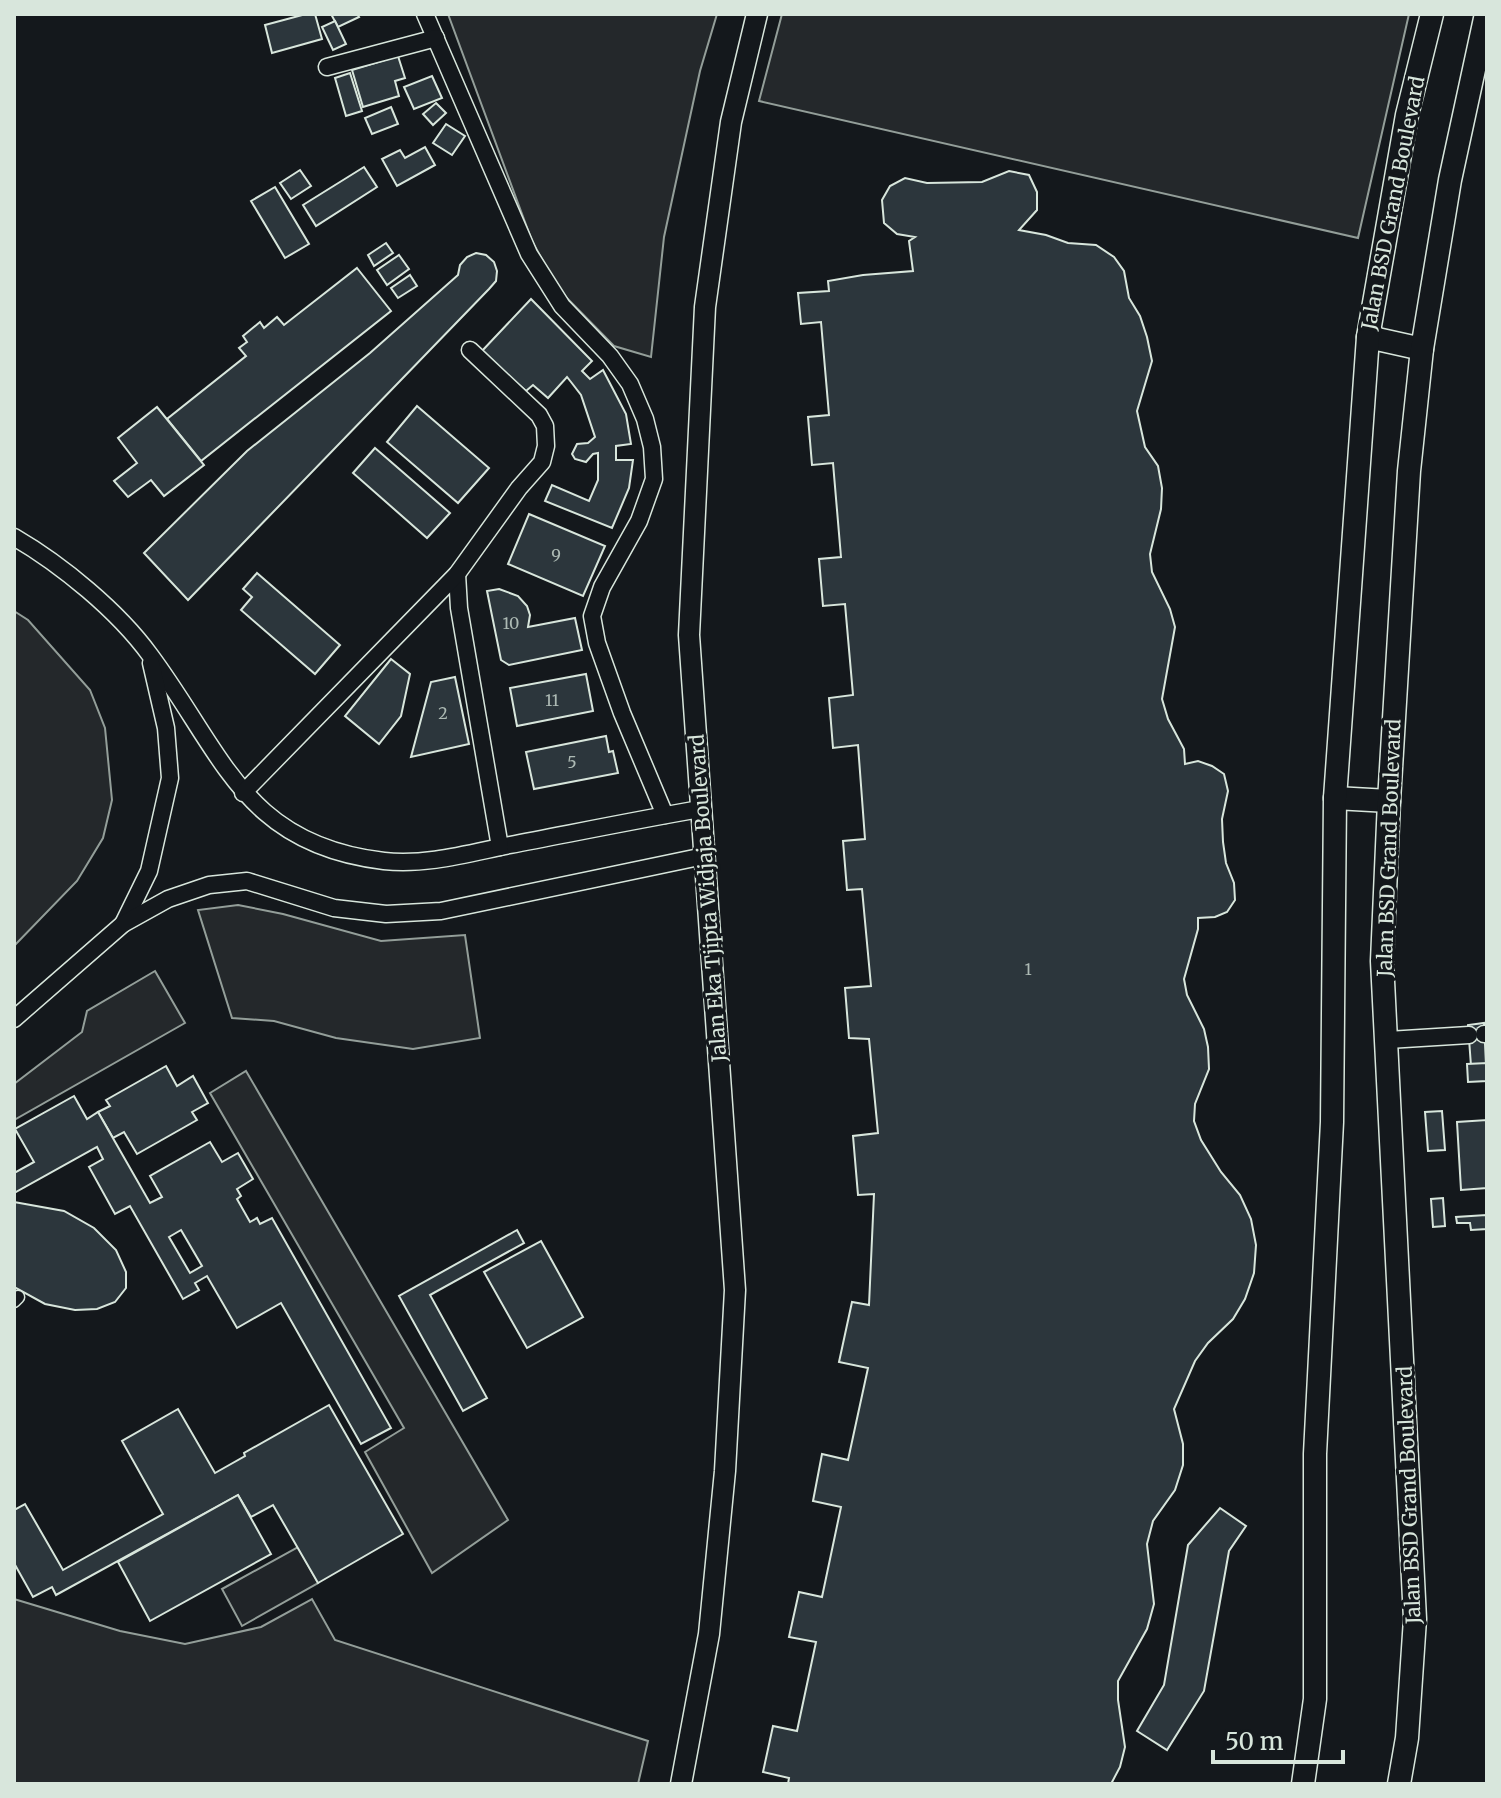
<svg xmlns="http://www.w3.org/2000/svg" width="1501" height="1798" viewBox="0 0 1501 1798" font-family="Merriweather,serif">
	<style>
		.green { fill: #202428; stroke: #939e99; stroke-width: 2 }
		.parking { fill: #24282b; stroke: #939e99; stroke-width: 2 }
		.building { fill: #2c363c; stroke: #d8e6dc; stroke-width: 2; fill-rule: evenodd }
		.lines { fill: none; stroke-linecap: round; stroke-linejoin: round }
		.pedestrian-casing { stroke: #d8e6dc; stroke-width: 15 }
		.minor-casing { stroke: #d8e6dc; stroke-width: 19 }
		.tertiary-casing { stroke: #d8e6dc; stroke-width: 23 }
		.secondary-casing { stroke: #d8e6dc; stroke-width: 25 }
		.pedestrian { stroke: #14181c; stroke-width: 12 }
		.minor { stroke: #14181c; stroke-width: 16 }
		.tertiary { stroke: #14181c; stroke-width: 20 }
		.secondary { stroke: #14181c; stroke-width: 22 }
		.labels { text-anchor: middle; stroke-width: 6; stroke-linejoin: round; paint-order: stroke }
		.number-label { font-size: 16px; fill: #adbab4 }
		.street-label { font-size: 20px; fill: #d8e6dc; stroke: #14181c }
	</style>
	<rect width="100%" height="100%" fill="#14181c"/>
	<!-- green -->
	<polygon class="green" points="298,1547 318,1583 242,1626 222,1589"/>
	<!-- parking -->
	<g class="parking">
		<polygon points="448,14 717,14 700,71 664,237 651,357 614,346 559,290 532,241"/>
		<polygon points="782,14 1409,14 1358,238 759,101"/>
		<polygon points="14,611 28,620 90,690 105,728 112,800 103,838 77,881 14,946"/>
		<polygon points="238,905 283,914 381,941 465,935 480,1038 413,1049 336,1038 274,1021 232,1018 198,910"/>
		<polygon points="155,971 185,1023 14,1120 14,1084 82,1032 87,1011"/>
		<polygon points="246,1071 508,1520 432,1573 365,1452 404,1428 210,1093"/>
		<polygon points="14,1599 120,1631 185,1644 261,1627 312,1599 335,1640 648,1741 638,1784 14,1784"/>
	</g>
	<!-- building -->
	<g class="building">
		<polygon points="306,14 315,14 322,39 272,53 265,25"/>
		<polygon points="331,14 357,14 359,17 338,27"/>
		<polygon points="335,21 346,44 333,50 322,27"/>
		<polygon points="398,56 405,78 395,81 399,96 363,107 352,70"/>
		<polygon points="350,73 362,111 346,116 335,78"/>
		<polygon points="432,76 442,98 414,109 404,87"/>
		<polygon points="436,103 446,113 433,125 423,114"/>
		<polygon points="391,107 398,124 372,134 365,118"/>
		<polygon points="446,124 465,136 452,155 433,143"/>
		<polygon points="425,147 435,165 397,186 382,159 400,150 405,158"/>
		<polygon points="364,167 377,187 316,226 303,205"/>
		<polygon points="300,170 311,186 291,199 280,183"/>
		<polygon points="1009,171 1029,175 1037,192 1037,210 1019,230 1046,235 1068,243 1096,245 1114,257 1124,271 1129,298 1140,316 1147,337 1152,361 1137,411 1145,447 1158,466 1162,488 1161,509 1150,554 1152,572 1170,609 1175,627 1162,699 1168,719 1184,749 1185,764 1198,761 1212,766 1224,774 1228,791 1222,819 1223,842 1226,863 1234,883 1235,900 1227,912 1215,917 1198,918 1198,929 1184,979 1187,995 1204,1029 1208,1047 1209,1069 1195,1104 1194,1121 1201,1140 1221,1172 1240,1195 1251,1219 1256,1245 1254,1273 1245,1299 1233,1319 1208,1343 1195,1361 1174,1409 1183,1444 1183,1465 1175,1490 1153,1521 1147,1544 1154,1604 1147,1629 1118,1681 1118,1700 1125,1747 1120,1767 1111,1784 788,1784 789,1778 763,1772 773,1726 797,1731 816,1642 789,1637 799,1592 822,1597 841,1507 813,1501 822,1454 848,1460 868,1368 839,1362 852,1302 869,1305 874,1194 858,1195 853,1136 878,1133 869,1039 849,1038 845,988 871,986 862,889 847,890 843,841 865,839 858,745 833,748 829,698 853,695 845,604 823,606 819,559 841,557 833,463 812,465 808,417 829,415 821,322 801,324 798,293 829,291 828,281 863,275 913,271 909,241 915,237 897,234 884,223 882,200 890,186 905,178 927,183 982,182"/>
		<polygon points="275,187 309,244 285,258 251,201"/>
		<polygon points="386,243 393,253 374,266 368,255"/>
		<polygon points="476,253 486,255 494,262 497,271 496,281 489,289 188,600 144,553 247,451 370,353 458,275 460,265 467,257"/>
		<polygon points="399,255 409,269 387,285 377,270"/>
		<polygon points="357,268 391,311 201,461 167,419 246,356 239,348 247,342 243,336 260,322 264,328 277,317 284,325"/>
		<polygon points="410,275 417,286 398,298 391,288"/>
		<polygon points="531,299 592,361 582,371 590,379 603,370 626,414 631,444 616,446 616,460 633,460 629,488 612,528 545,501 552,485 589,501 598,480 598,453 593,454 586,462 575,459 572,454 577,444 588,443 595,437 581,395 571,382 567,377 548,398 533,385 526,391 481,352"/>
		<polygon points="417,406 489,468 458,503 387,442"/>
		<polygon points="157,407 204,465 164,496 151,480 128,497 114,481 137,463 118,438"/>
		<polygon points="375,448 450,513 427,538 353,473"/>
		<polygon points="529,514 605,546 583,596 508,564"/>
		<polygon points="257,573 340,645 315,674 241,610 252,597 243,589"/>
		<polygon points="499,589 518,596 527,606 530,615 528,627 575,618 582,650 509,665 501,660 487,591"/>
		<polygon points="391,659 410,674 401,716 379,744 345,716"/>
		<polygon points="586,674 593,711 517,726 510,688"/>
		<polygon points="455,677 469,744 411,757 431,682"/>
		<polygon points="606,736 609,752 613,751 618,773 534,789 526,752"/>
		<polygon points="1484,1023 1486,1065 1471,1066 1468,1025"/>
		<polygon points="1487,1063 1487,1081 1468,1082 1467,1064"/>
		<polygon points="166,1066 177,1086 193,1076 208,1103 192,1112 197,1120 137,1154 124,1132 113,1138 98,1112 110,1106 106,1100"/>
		<path d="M74,1096L87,1119L98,1112L150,1203L162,1197L150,1176L210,1142L222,1162L238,1153L253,1179L237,1189L241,1196L237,1199L250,1222L257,1218L260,1224L272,1218L391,1428L361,1444L281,1303L237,1328L207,1276L195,1283L199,1290L183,1299L130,1206L115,1214L89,1167L103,1159L97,1147L14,1193V1173L34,1162L15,1129ZM181,1230L202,1266L190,1273L169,1237Z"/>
		<polygon points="1442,1111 1445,1150 1428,1151 1425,1112"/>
		<polygon points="1487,1120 1487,1188 1461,1190 1457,1122"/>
		<polygon points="1443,1198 1445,1226 1433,1227 1431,1199"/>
		<polygon points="14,1202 64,1211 94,1228 116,1250 126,1272 126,1288 115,1302 97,1309 75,1310 45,1304 14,1287"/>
		<polygon points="1486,1215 1487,1229 1471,1230 1470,1223 1457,1223 1456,1217"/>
		<polygon points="517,1230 524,1243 430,1295 487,1398 463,1411 399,1296"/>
		<polygon points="541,1241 583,1317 527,1348 484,1272"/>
		<polygon points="329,1405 403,1534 318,1583 273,1505 251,1517 238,1495 56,1595 52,1587 33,1597 14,1563 14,1510 25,1504 63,1570 163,1514 122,1441 178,1409 215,1473 245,1456 244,1453"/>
		<polygon points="238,1495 271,1554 150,1621 118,1562"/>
		<polygon points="1220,1508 1246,1526 1229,1551 1204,1691 1167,1750 1137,1731 1164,1685 1188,1545"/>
	</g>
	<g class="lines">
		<!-- pedestrian casing -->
		<g class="pedestrian-casing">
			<polyline id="pedestrian" points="14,1301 18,1297"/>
		</g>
		<!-- minor casing -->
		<g class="minor-casing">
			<g id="minor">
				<polyline points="425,14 529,254 562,306 610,356 630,384 645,419 652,447 654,479 639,521 602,587 592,616 597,643 622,713 665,815"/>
				<polyline points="327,67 436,38"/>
				<path d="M14,537C62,565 118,611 150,655C223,753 244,845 384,861C425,866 470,853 510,845C573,833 636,820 700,809"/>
				<polyline points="457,574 459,608 500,847"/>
				<polyline points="243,793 457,574 519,488 542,462 546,446 545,426 539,415 470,350"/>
				<polyline points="123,924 149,871 170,778 166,728 151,663"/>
				<polyline points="14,1019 123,924 168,899 209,885 247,881 334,908 386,914 441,911 704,856"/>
				<polyline points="1484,1034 1487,1034"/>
				<polyline points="1388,1040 1469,1035"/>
			</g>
		</g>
		<!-- tertiary casing -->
		<g class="tertiary-casing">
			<polyline id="tertiary" points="681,1784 709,1634 725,1471 735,1290 689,635 705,307 731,122 757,14"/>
		</g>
		<!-- secondary casing -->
		<g class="secondary-casing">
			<g id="secondary">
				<polyline points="1368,337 1422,349"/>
				<polyline points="1335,798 1389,801"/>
				<polyline points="1303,1784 1315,1699 1315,1454 1332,1122 1335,798 1368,337 1407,115 1432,14"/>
				<polyline points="1399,1784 1407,1738 1415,1619 1382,961 1389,801 1409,471 1422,349 1450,180 1486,14"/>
			</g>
		</g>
		<!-- pedestrian -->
		<use href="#pedestrian" class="pedestrian"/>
		<!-- minor -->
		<use href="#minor" class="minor"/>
		<!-- tertiary -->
		<use href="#tertiary" class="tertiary"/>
		<!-- secondary -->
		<use href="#secondary" class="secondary"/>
	</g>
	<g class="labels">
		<!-- number labels -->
		<g class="number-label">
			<text x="556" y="561">9</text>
			<text x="511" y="629">10</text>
			<text x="552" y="706">11</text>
			<text x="443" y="719">2</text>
			<text x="572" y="768">5</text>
			<text x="1028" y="975">1</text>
		</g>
		<!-- street labels -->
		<g class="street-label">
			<text transform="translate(1393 203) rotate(-79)" y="7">Jalan BSD Grand Boulevard</text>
			<text transform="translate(1389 848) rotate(-88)" y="7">Jalan BSD Grand Boulevard</text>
			<text transform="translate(708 898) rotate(-94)" y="7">Jalan Eka Tjipta Widjaja Boulevard</text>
			<text transform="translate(1409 1495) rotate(-92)" y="7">Jalan BSD Grand Boulevard</text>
		</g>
	</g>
	<!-- border -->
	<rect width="1501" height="1798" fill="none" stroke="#d8e6dc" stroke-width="32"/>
	<!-- scale -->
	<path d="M1213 1750v12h130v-12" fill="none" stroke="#d8e6dc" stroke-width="4"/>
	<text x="1225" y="1750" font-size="24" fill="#d8e6dc" stroke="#14181c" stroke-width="6" paint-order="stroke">50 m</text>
</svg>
